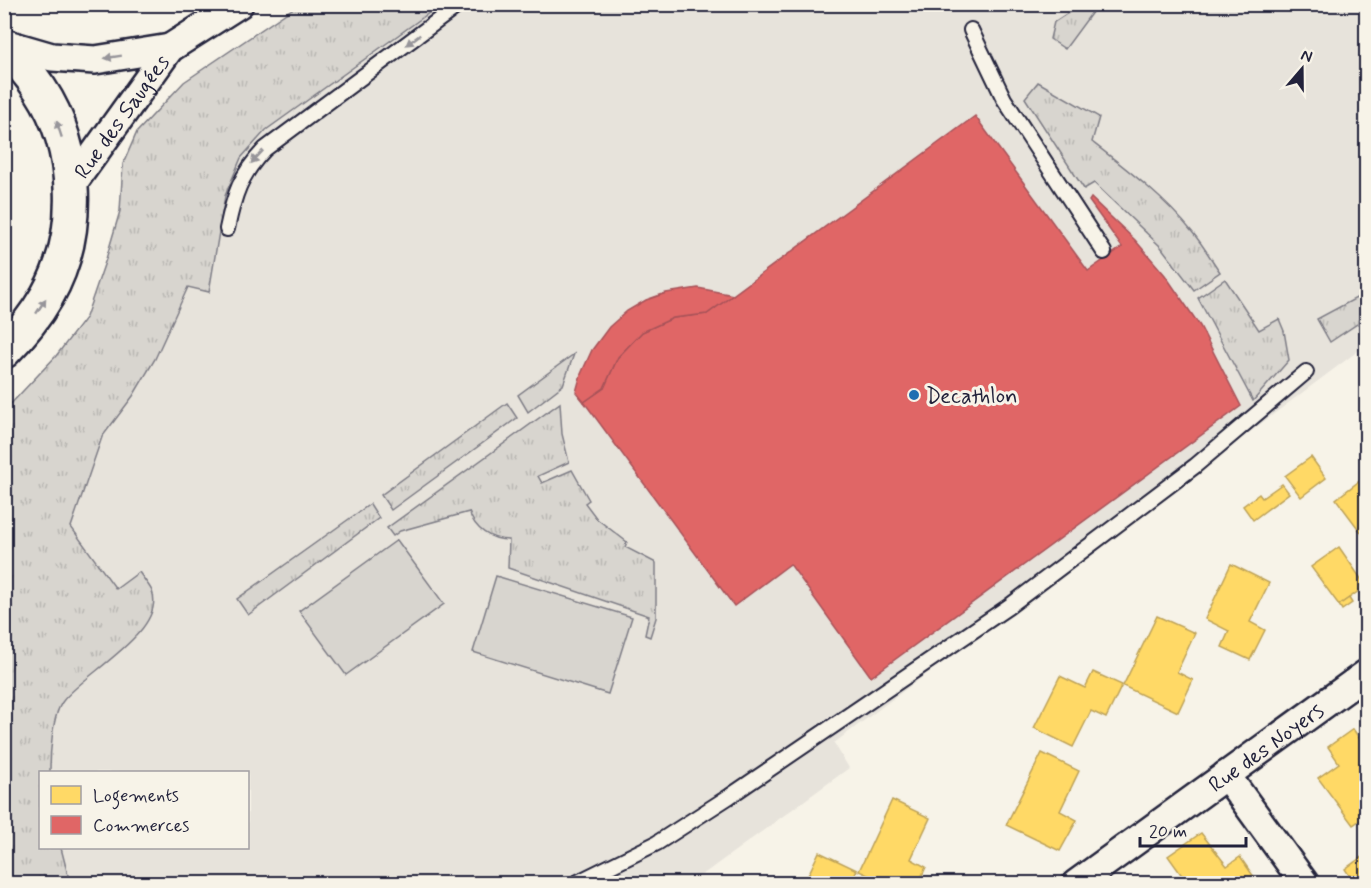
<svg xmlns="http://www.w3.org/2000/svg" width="1371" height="888" viewBox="0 0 1371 888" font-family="Mynerve,sans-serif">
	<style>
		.built { fill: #e7e3db; fill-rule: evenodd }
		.grass { fill: url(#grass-tufts); stroke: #7d7c85; stroke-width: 1.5 }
		.garden { fill: #d8d5cf; stroke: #7d7c85; stroke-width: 1.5 }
		.homes { fill: #ffd966; stroke: #bda259; stroke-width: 1.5 }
		.shops { fill: #e06666; stroke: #a75259; stroke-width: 1.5 }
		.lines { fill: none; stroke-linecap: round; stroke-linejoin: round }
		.service-casing { stroke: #22223b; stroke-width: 18 }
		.minor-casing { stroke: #22223b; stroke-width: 32 }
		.secondary-casing { stroke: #22223b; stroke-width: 38 }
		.service { stroke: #f7f3e8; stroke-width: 14 }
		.minor { stroke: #f7f3e8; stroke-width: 27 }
		.secondary { stroke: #f7f3e8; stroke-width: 33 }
		.oneway { fill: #97959a }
		.poi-dot { fill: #1f6fb2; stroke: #f7f3e8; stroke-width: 2 }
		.labels { text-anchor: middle; stroke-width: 6; stroke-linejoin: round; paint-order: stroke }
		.street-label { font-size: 22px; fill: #22223b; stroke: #f7f3e8 }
		.poi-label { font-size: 22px; fill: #22223b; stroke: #f7f3e8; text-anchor: start }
	</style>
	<defs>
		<pattern id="grass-tufts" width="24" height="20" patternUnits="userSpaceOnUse" patternTransform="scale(1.5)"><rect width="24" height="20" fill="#d8d5cf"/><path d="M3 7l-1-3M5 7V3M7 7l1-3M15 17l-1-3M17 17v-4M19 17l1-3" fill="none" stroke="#b9b7b3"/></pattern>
	</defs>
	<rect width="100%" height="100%" fill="#f7f3e8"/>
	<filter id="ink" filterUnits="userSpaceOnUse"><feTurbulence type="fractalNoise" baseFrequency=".0167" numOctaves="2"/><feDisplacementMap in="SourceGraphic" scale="12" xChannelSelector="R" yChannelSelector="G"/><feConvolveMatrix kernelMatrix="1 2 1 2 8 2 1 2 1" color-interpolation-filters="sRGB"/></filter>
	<g filter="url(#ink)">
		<!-- built -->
		<path class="built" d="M298,5H1366V345L834,743L849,768L691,883H8L4,864V410L56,356L86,317L106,259L120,211L123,164L137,132L184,82ZM40,772H248V848H40Z"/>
		<!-- grass -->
		<g class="grass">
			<path d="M298,5H440L266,130L241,158L225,196L209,292L188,287L155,359L133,396L102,437L71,527L116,589L139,572C143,578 149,585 152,591C167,631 83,674 63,701C52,715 50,754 50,772H40V848H61L70,883H8L4,864L5,410L56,356L86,317L106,259L120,211L123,164L137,132L184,82Z"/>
			<polygon points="1080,5 1084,5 1093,11 1065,49 1050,39 1054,22"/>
			<path d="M1038,82L1099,117L1092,142C1127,169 1165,198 1193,233C1203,245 1211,259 1220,272L1194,290L1161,247L1094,183L1084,189L1025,98Z"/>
			<polygon points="1225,279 1259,330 1279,319 1284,331 1289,360 1253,401 1198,298"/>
			<polygon points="1360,296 1366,307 1366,318 1330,342 1317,319"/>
			<polygon points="574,354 563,385 528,412 518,395"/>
			<polygon points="507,403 517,418 391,510 381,495"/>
			<path d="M560,403L562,434L569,462L538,476L542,483L572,470L589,500L585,503L597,519L627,542L625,547L656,563V618L650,637L645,635L649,616L508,568L509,540C490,540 475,529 469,512L400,531L393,536L387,528Z"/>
			<polygon points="370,504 379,518 248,615 237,599"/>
		</g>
		<!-- garden -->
		<g class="garden">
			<polygon points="397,540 444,604 346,675 299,611"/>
			<polygon points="496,576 632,617 608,694 473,652"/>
		</g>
		<!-- homes -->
		<g class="homes">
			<polygon points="1311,457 1326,478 1301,497 1285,476"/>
			<polygon points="1366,476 1366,539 1336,499"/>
			<polygon points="1282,484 1289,493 1253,520 1243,506 1259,494 1262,498"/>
			<polygon points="1339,547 1366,586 1339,605 1311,567"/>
			<polygon points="1231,564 1269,583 1250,622 1265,630 1250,660 1222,647 1229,631 1205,619"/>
			<polygon points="1349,598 1352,603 1342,610 1339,605"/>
			<polygon points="1157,616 1195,633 1177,672 1193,680 1178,712 1123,686"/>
			<polygon points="1093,672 1122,685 1106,718 1091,711 1073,747 1034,728 1060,676 1085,688"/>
			<polygon points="1353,729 1366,748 1366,761 1360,766 1366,776 1366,816 1353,825 1318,778 1339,763 1328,747"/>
			<polygon points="1042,753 1079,771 1060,811 1077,820 1060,851 1006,825"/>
			<polygon points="892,800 930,818 911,859 926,867 918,884 887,884 859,871"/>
			<polygon points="1201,833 1227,866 1240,857 1259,884 1188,884 1168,856"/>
			<polygon points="819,852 857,870 850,884 804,884"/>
			<polygon points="1366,854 1366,884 1355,884 1345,869"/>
		</g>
		<!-- shops -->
		<g class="shops">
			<polygon points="975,116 1088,271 1122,247 1089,201 1091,198 1135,240 1165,275 1200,326 1241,406 871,677 790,564 734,606 584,402 604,388 618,357 642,332 673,318 707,314"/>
			<polygon points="698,288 733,295 707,314 673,318 642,332 618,357 604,388 584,402 576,392 581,374 592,350 609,327 627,311 646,300 666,293"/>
		</g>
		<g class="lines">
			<!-- service casing -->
			<g class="service-casing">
				<g id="service">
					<polyline points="971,30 1004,99 1104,252"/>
					<path d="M227,229C234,195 240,175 265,149L460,4"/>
					<polyline points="574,884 657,843 730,796 1008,607 1195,466 1306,372"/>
				</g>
			</g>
			<!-- minor casing -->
			<g class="minor-casing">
				<g id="minor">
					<polyline points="4,43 52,57 95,60 170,48"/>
					<path id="s1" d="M71,186L170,48L239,4"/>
					<polyline points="1226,775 1305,884"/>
					<path id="s2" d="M1076,884L1366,674"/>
				</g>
			</g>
			<!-- secondary casing -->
			<g class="secondary-casing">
				<path id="secondary" d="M4,47C18,60 30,74 40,89C79,148 82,235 47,296C35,317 21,334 4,351"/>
			</g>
			<!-- service -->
			<use href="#service" class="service"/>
			<!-- minor -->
			<use href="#minor" class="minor"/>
			<!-- secondary -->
			<use href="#secondary" class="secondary"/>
		</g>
		<!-- one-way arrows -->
		<defs><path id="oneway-solid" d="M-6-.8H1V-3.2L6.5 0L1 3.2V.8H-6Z" transform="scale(1.5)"/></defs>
		<g class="oneway">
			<use href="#oneway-solid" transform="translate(413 40) rotate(143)"/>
			<use href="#oneway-solid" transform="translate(113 57) rotate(171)"/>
			<use href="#oneway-solid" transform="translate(59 129) rotate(-108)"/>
			<use href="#oneway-solid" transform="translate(257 157) rotate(133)"/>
			<use href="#oneway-solid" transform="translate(41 306) rotate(-57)"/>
		</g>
	</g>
	<!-- markers -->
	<circle class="poi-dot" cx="914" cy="395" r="6"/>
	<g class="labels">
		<!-- street labels -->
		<g class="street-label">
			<text dy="8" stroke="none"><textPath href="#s1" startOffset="86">Rue des Saugées</textPath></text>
			<text dy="8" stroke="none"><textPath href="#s2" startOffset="234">Rue des Noyers</textPath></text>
		</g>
		<!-- poi labels -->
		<g class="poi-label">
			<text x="926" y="403">Decathlon</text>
		</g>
	</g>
	<!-- margin -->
	<rect width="1371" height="888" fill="none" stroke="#f7f3e8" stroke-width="24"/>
	<rect x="12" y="12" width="1347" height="864" fill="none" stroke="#22223b" stroke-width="2" filter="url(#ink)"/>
	<!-- legend -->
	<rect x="39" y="771" width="210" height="78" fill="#f7f3e8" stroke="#a29fa3" stroke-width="1.5"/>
	<rect x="51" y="786" width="30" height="18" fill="#ffd966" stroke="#a29fa3" stroke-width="1.5"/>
	<text x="93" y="801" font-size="18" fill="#22223b">Logements</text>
	<rect x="51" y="816" width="30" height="18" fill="#e06666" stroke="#a29fa3" stroke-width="1.5"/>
	<text x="93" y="831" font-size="18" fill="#22223b">Commerces</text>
	<!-- north arrow -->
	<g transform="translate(1302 69) rotate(20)" stroke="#f7f3e8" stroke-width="4.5" paint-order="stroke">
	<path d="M0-4.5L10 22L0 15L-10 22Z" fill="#22223b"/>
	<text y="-9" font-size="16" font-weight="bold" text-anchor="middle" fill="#22223b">N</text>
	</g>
	<!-- scale -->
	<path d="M1140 837v9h106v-9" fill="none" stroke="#22223b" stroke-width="3"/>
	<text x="1149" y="837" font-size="18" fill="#22223b" stroke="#f7f3e8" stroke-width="4.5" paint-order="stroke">20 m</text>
</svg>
